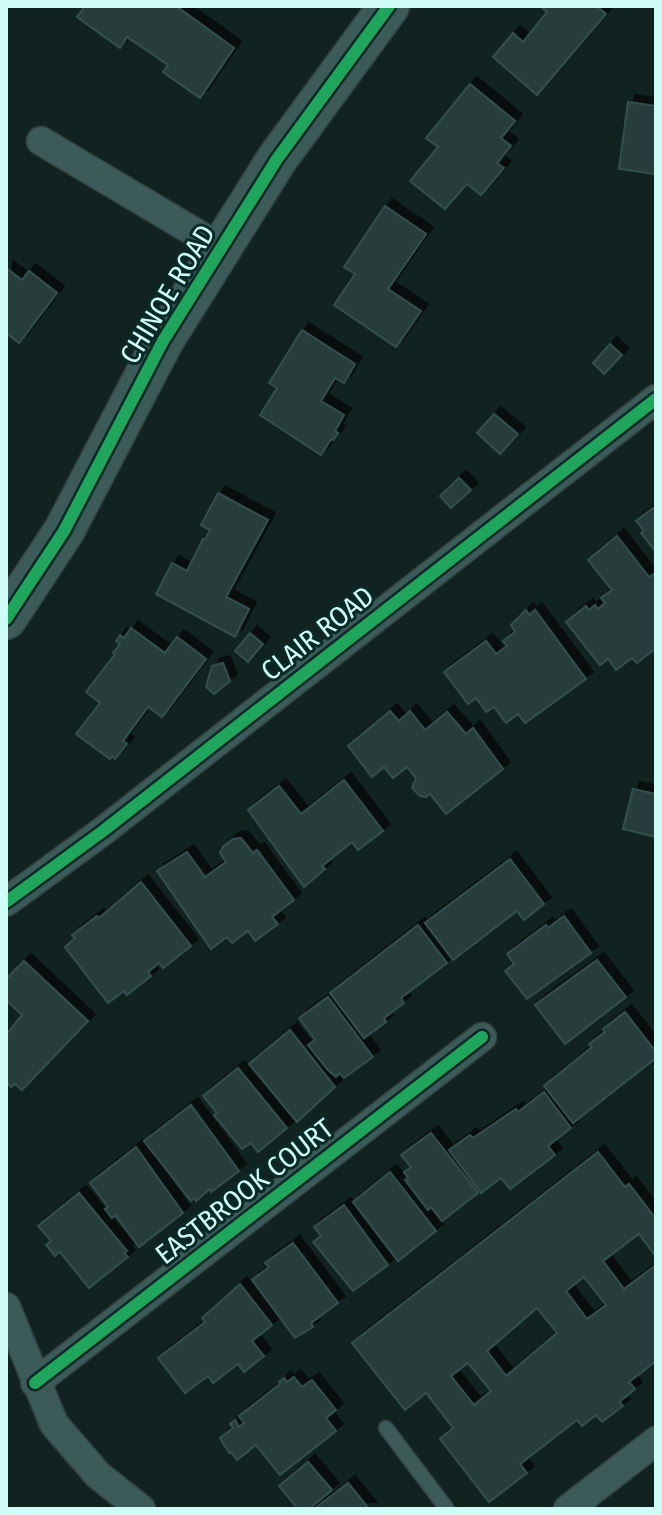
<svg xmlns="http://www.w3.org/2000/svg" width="662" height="1515" viewBox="0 0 662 1515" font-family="'Fira Sans Condensed',sans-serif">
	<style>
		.building { fill: #283d3b; stroke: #33504e; stroke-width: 2; fill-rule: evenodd; filter: url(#shadow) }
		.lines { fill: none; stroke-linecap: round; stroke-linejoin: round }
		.lane-casing { stroke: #2f3f3e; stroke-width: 17 }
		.street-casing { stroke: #2f3f3e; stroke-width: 31 }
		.secondary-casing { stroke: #2f3f3e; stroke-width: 43 }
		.lane { stroke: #3b5a58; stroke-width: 14 }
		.street { stroke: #3b5a58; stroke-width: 28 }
		.secondary { stroke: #3b5a58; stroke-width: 40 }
		.cycleway-casing { stroke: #0a2a27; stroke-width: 17 }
		.cycleway { stroke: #20a55d; stroke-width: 12 }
		.labels { text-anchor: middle; stroke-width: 6; stroke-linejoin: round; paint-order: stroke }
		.street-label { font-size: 28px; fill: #d0fcf7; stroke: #0a2a27 }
	</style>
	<defs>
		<filter id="shadow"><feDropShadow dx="7" dy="-7" stdDeviation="0" flood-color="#0009"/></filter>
	</defs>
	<rect width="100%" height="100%" fill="#112321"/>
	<!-- building -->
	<g class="building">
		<polygon points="85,6 176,6 234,48 200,98 163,72 168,65 127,37 120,48 77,17"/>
		<polygon points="540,6 596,6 606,14 537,95 493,57 513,33 523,42 547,12"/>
		<polygon points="470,84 515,121 501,138 511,146 497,163 504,168 481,195 467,184 445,209 410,181 438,147 426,138"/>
		<polygon points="628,102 656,106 656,174 619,169"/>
		<polygon points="385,206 426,234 388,289 421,311 396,347 334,305 355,274 344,267"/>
		<polygon points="6,268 22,280 29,271 57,293 19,343 6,333"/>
		<polygon points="302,330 355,364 344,383 335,378 321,401 344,415 335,431 338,433 333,440 331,439 321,455 260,415 277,388 269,383"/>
		<polygon points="610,344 622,355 604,374 593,363"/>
		<polygon points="494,414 518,434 500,454 477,433"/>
		<polygon points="459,478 471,490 451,508 440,496"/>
		<polygon points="218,493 268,520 226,597 249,609 235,637 156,594 172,563 187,571 203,539 205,540 210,530 201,525"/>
		<polygon points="653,508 656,511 656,552 641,533 644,531 636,521"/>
		<polygon points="617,536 649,577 654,574 656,577 656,648 637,663 632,658 616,670 608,659 600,665 566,622 586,606 589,610 595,605 598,609 605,603 601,598 612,590 588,560"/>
		<polygon points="526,610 529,615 535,610 586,679 525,723 518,714 506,723 494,707 486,712 476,698 468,704 444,672 486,641 496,654 507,646 503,641 515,632 511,625"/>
		<polygon points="131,628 165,653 177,637 206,659 162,717 148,707 123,741 127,744 115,759 112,756 110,759 76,734 100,703 86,692 115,654 113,653 120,644 116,641 120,635 124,638"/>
		<polygon points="250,633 263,644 248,662 235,651"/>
		<polygon points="223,663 230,681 214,694 206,687 212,666"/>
		<polygon points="390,711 399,721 410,711 425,730 447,712 466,734 473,728 503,769 446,814 430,794 426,797 420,796 412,788 416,778 407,767 393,778 384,767 372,777 348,746"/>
		<polygon points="344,780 383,831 358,850 352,842 322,866 325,869 304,887 248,810 279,786 301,814"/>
		<polygon points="633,789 656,794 656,837 623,829"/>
		<polygon points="241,838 253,853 257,850 294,900 272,917 278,924 255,941 248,931 232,943 227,937 211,949 157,871 187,852 205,877 226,862 220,853 223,847 233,839"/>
		<polygon points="510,859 544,904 524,920 517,911 453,960 425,923"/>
		<polygon points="141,882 191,946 163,968 159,963 148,972 151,976 127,995 124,991 108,1003 65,947 75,938 72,935 97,916 99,918"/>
		<polygon points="564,916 591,953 527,999 505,971 514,964 507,954 546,925 548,928"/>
		<polygon points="418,925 447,963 401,998 404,1003 384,1018 386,1022 364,1038 330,993"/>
		<polygon points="597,960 626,997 565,1044 535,1005"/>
		<polygon points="24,961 88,1021 22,1090 15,1084 11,1087 6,1082 6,1035 22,1015 6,1000 6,979"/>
		<polygon points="328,997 373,1057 344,1078 340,1073 336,1077 328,1070 308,1045 315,1040 299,1018"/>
		<polygon points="625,1012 656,1052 656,1058 573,1123 544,1086 592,1047 589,1044 605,1032 603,1029"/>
		<polygon points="290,1030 335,1087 297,1122 249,1064"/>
		<polygon points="238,1068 287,1128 258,1152 251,1143 242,1149 214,1115 217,1113 203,1096"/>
		<polygon points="544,1092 571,1128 548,1146 555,1155 510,1189 501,1178 481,1193 449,1150 470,1135 473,1138 516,1109 518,1112"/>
		<polygon points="191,1105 239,1171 211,1192 210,1189 196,1201 194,1198 191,1201 144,1141"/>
		<polygon points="431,1133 478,1193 442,1221 431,1207 428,1210 405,1180 408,1178 404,1172 411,1167 401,1155"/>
		<polygon points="136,1147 183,1213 139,1247 115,1215 112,1218 105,1209 108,1207 90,1183"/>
		<path d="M598,1152L625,1187L629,1184L656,1219V1257L639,1234L603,1261L624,1289L656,1265V1361L629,1382L635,1389L619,1402L623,1406L602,1422L596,1415L582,1426L577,1420L520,1464L527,1473L489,1502L440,1439L453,1428L426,1393L405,1410L352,1343ZM584,1277L606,1305L587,1319L566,1291ZM537,1308L557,1333L506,1376L487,1351ZM468,1363L491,1391L474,1405L451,1376Z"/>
		<polygon points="390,1172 436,1231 398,1261 353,1202"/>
		<polygon points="79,1193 127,1251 124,1253 128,1257 89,1288 60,1252 55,1256 46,1245 51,1241 38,1226"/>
		<polygon points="344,1205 388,1265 353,1291 313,1242 321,1236 314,1227"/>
		<polygon points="293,1243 338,1303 311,1323 313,1327 295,1338 252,1280 269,1267 265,1263"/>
		<polygon points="240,1284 272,1325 252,1341 264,1356 244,1372 238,1364 213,1383 208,1376 185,1393 158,1358 205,1322 202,1318"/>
		<polygon points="294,1377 302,1387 312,1380 336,1410 326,1418 336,1431 280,1475 256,1445 237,1460 231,1452 229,1453 220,1438 233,1428 230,1424 235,1420 239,1427 244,1423 239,1416 280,1384 279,1382 284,1378 287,1382"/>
		<polygon points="308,1462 332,1490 309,1509 298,1509 279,1486"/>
		<polygon points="348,1483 369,1509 318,1509 317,1507"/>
	</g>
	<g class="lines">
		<!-- lane casing -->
		<g class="lane-casing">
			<polyline id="lane" points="386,1428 447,1509"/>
		</g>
		<!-- street casing -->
		<g class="street-casing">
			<g id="street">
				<polyline points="41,141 223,249"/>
				<polyline points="6,902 103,831 656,399"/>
				<polyline points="6,1307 54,1424 98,1475 141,1509"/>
				<polyline points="35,1383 482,1037"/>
				<polyline points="568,1509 656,1441"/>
			</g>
		</g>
		<!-- secondary casing -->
		<g class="secondary-casing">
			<polyline id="secondary" points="6,619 64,531 163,341 277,159 389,6"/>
		</g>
		<!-- lane -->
		<use href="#lane" class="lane"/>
		<!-- street -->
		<use href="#street" class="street"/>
		<!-- secondary -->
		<use href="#secondary" class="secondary"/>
		<!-- cycleway casing -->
		<g class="cycleway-casing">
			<g id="cycleway">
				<polyline points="6,619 64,531 163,341 277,159 389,6"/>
				<polyline points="6,902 103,831 656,399"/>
				<polyline points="35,1383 482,1037"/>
			</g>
		</g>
		<!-- cycleway -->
		<use href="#cycleway" class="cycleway"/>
	</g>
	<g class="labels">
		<!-- street labels -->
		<g class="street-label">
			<text transform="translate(167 294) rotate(-59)" y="10">CHINOE ROAD</text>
			<text transform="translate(317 633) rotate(-38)" y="10">CLAIR ROAD</text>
			<text transform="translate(244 1191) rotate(-38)" y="10">EASTBROOK COURT</text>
		</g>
	</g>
	<!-- border -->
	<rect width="662" height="1515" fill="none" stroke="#d0fcf7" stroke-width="16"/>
</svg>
